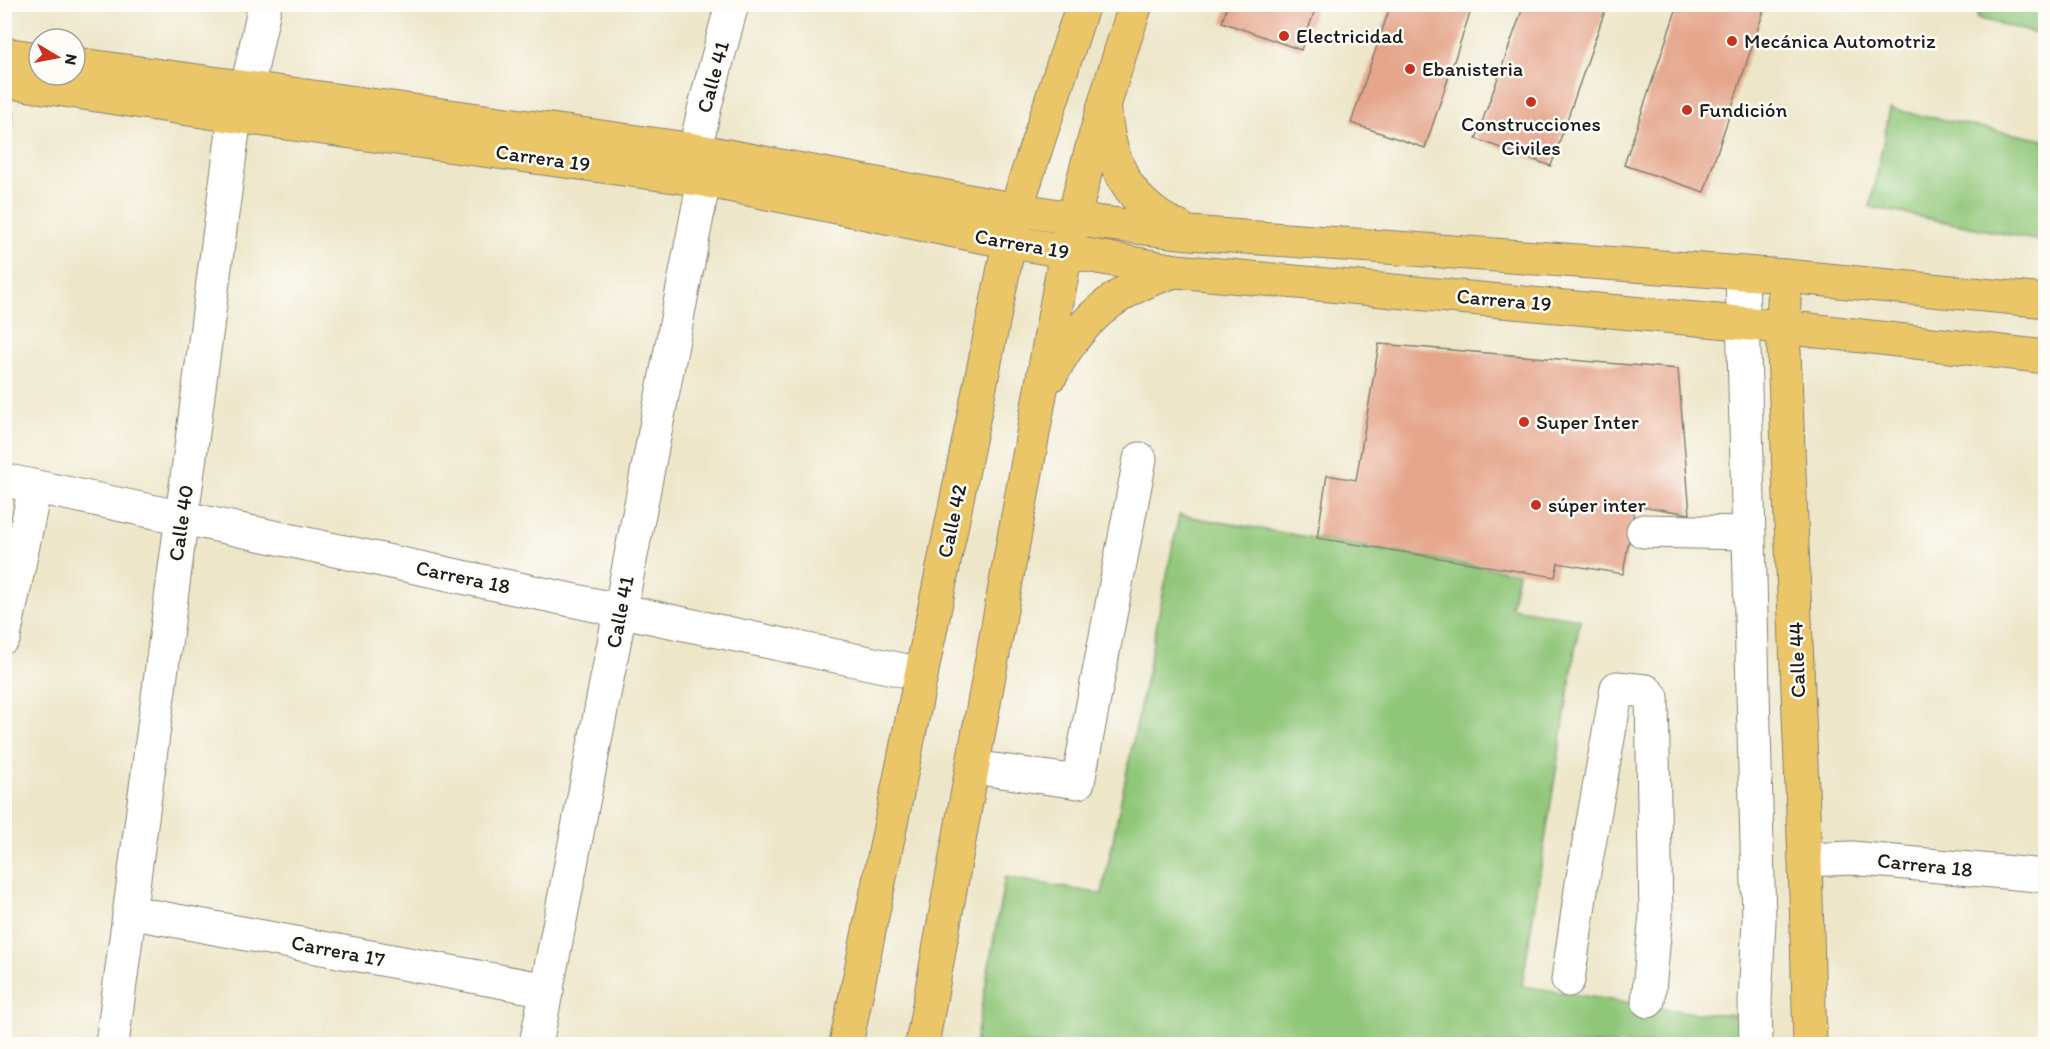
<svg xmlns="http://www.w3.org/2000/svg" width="2050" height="1049" viewBox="0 0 2050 1049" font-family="Itim,sans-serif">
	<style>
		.green { fill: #8fc678; stroke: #56714a; stroke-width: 1.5 }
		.building { fill: #e5a68c }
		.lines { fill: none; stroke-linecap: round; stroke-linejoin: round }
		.minor-casing { stroke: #848172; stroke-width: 35 }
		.major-casing { stroke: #848172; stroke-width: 35 }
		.minor { stroke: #fff; stroke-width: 33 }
		.major { stroke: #ebc669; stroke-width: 33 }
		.poi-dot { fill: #c8321e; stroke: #fdfcf7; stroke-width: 2 }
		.labels { text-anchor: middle; stroke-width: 5; stroke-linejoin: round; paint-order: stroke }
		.poi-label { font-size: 21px; fill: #1c1c1c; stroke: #fdfcf7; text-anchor: start }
		.street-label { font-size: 21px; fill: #1c1c1c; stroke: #fdfcf7 }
	</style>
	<rect width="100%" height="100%" fill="#fdfcf7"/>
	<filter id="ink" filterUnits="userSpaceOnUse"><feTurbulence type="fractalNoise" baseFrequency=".0167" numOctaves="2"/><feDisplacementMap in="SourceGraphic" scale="12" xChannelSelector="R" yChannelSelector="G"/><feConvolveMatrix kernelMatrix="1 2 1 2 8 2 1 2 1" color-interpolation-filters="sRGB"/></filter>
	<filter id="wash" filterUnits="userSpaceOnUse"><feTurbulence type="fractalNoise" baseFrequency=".008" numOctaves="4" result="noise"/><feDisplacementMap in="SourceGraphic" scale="24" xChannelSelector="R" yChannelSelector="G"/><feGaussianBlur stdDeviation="1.35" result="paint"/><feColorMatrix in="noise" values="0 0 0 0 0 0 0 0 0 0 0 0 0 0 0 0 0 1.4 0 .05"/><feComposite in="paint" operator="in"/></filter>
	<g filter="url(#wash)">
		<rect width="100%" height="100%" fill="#ede6c9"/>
		<!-- green -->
		<g class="green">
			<polygon points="1981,5 2045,5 2045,36 1977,18"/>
			<polygon points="1890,109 2045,140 2045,242 1870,207"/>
			<polygon points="1179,515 1518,573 1511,608 1580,619 1522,986 1693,1013 1764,1016 1764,1044 975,1044 1005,877 1102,894"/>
		</g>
		<g id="blocks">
			<!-- building -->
			<g class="building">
				<polygon points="1228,4 1317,4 1301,50 1222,22"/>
				<polygon points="1391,4 1473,4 1425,148 1351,123"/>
				<polygon points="1678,4 1766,4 1704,192 1624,165"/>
				<polygon points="1524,5 1607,5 1551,166 1476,139"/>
				<polygon points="4,111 14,112 6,165 4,164"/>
				<polygon points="1379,344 1678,369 1690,514 1635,505 1623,574 1558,563 1555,577 1317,538 1327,475 1356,480"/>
			</g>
		</g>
	</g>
	<g filter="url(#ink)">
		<use href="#blocks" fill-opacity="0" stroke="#848172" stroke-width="1.5"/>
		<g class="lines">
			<!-- minor casing -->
			<g class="minor-casing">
				<g id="minor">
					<polyline points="695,150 705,106 732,4"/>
					<polyline points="1742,273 1759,920 1755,1002 1756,1044"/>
					<polyline points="4,480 921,674"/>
					<polyline points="1643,531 1749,533"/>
					<polyline points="4,637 35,487"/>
					<polyline points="973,767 1078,782 1140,459"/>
					<polyline points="1805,860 1852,858 2046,876"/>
					<polyline points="129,912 547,990"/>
					<polyline points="1568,980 1582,883 1617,688 1646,691 1652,697 1656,914 1648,1001"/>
					<polyline points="112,1044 235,116 247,89 265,4"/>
					<polyline points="536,1044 704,180"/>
				</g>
			</g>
			<!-- major casing -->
			<g class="major-casing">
				<g id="major">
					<polyline points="4,54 39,59"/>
					<polyline points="75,64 695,150 990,205 1101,223 1190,233 1785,276 2046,301"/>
					<polyline points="4,81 235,116 704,180 985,237 1176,271 1783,327 2046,357"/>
					<path d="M1105,112C1109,163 1131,207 1180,228"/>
					<polyline points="1785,276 1783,327 1805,860 1810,1044"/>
					<path d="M1051,375C1079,320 1116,289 1175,271"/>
					<polyline points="846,1044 1016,209 1083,4"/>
					<path d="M922,1044L1066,252C1084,168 1109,86 1136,4"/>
				</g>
			</g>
			<!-- minor -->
			<use href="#minor" class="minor"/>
			<!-- major -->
			<use href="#major" class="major"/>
		</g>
	</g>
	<!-- markers -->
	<g class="poi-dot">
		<circle cx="1284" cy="36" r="6"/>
		<circle cx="1732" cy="41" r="6"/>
		<circle cx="1410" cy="69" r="6"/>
		<circle cx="1531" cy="102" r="6"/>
		<circle cx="1687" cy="110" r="6"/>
		<circle cx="1524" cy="422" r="6"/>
		<circle cx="1536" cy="505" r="6"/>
	</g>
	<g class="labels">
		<!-- poi labels -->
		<g class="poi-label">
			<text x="1296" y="43">Electricidad</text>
			<text x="1744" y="48">Mecánica Automotriz</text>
			<text x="1422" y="76">Ebanisteria</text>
			<text x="1699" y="117">Fundición</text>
			<text x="1531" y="131" text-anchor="middle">Construcciones<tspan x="1531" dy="24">Civiles</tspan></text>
			<text x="1536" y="429">Super Inter</text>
			<text x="1548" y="512">súper inter</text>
		</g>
		<!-- street labels -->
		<g class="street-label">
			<text transform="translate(713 77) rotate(-75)" y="7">Calle 41</text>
			<text transform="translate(543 158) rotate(8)" y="7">Carrera 19</text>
			<text transform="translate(1022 244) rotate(10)" y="7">Carrera 19</text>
			<text transform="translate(1504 300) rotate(5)" y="7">Carrera 19</text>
			<text transform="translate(952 521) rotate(-78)" y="7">Calle 42</text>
			<text transform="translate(181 523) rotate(-82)" y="7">Calle 40</text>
			<text transform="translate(463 577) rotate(12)" y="7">Carrera 18</text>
			<text transform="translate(620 612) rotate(-79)" y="7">Calle 41</text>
			<text transform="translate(1797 660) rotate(-92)" y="7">Calle 44</text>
			<text transform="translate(1925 865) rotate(6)" y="7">Carrera 18</text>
			<text transform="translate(338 951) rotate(11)" y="7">Carrera 17</text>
		</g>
	</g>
	<!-- margin -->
	<rect width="2050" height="1049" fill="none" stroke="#fdfcf7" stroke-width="24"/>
	<!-- north arrow -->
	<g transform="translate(57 57) rotate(100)"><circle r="28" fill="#fdfcf7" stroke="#a3a29f" stroke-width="1.5"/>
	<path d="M0-4.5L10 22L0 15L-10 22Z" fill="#c8321e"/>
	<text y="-9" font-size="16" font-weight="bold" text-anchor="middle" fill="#1c1c1c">N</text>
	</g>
</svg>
